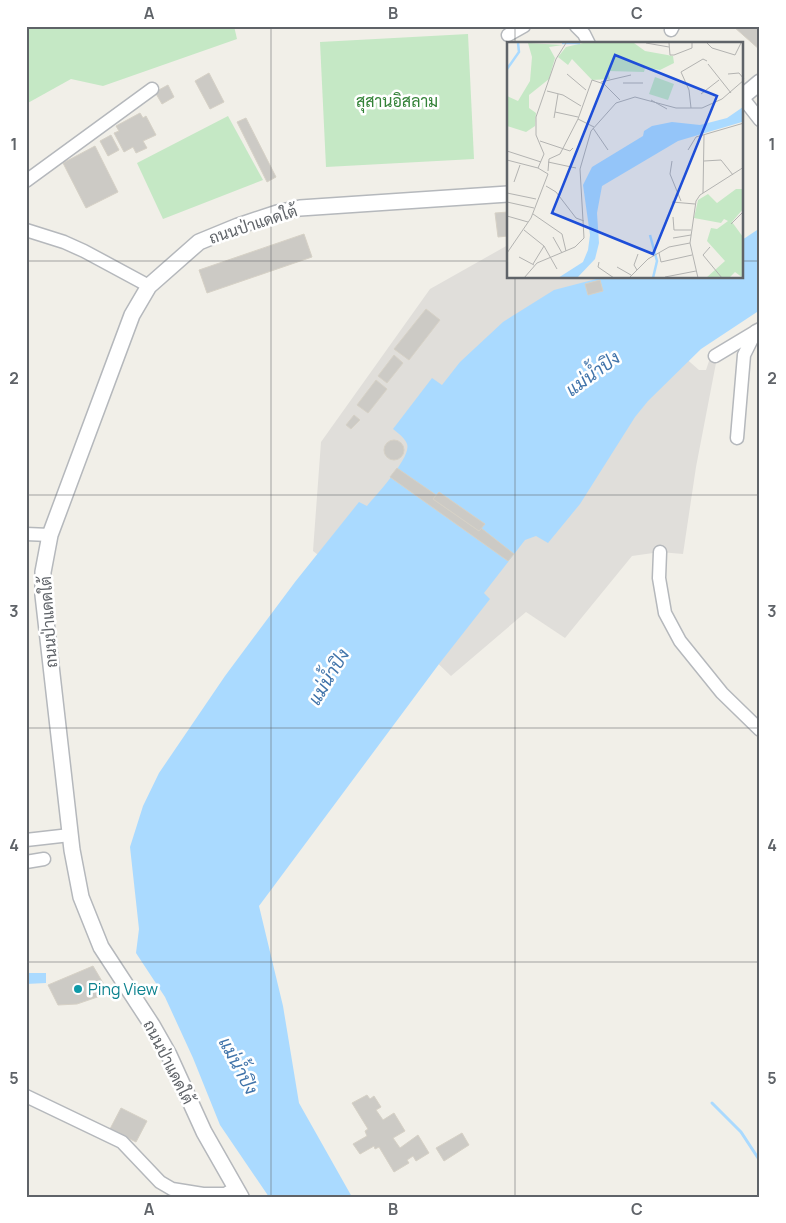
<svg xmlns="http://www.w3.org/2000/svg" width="786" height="1223" viewBox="0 0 786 1223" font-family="Manrope,Sarabun,sans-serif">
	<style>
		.industrial { fill: #e0deda }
		.green { fill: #c5e8c5 }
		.water { fill: #aadaff }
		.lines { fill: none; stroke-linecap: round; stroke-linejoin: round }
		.stream { stroke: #aadaff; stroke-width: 3 }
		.building { fill: #cccac5; stroke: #d6d1c6 }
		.minor-casing { stroke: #b5b8bc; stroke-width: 15 }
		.tertiary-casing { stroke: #b5b8bc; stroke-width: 18 }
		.minor { stroke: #fff; stroke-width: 12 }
		.tertiary { stroke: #fff; stroke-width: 15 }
		.grid { fill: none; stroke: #5f6368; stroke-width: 1; stroke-opacity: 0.55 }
		.culture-dot { fill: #0f9aa8; stroke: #fff; stroke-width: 2 }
		.labels { text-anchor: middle; stroke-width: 5; stroke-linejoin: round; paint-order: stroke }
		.park-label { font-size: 16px; fill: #348238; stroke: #fff }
		.street-label { font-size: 16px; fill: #5f6368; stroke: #fff }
		.culture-label { font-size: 16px; fill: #0d838f; stroke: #fff; text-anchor: start }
		.water-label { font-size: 18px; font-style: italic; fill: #4174aa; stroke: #fff }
		.inset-river { fill: none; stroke: #aadaff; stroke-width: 2.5 }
		.inset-road { fill: none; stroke: #b3b3b1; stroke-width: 1 }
		.view { fill: #1d4ed8; fill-opacity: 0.15; stroke: #1d4ed8; stroke-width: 2.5 }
		.inset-edge { fill: none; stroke: #5f6368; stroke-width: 2.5 }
		.neatline { fill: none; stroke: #5f6368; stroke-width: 2 }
		.grid-label { font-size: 16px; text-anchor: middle; font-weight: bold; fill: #5f6368 }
	</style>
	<rect width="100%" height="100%" fill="#f1efe8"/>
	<!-- industrial -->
	<polygon class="industrial" points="508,245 508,278 602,278 606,288 699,370 706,370 710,358 716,363 696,467 683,554 660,552 632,556 565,638 526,612 451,676 352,581 313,551 321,442 430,289"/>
	<!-- green -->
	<g class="green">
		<polygon points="26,26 234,26 237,39 103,86 71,79 26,104"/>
		<polygon points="468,34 474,159 326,167 320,42"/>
		<polygon points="228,116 263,180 163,219 137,163"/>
	</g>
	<!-- water -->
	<g class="water">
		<path d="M760,228V310L701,349L648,401L635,417L580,504L548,543L536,536L525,540L484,593L490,599L439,664L259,906L283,1006L299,1103L352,1197H269L220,1125L193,1058L165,997L136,953L139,929L130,847L143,806L159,773L225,676L295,582L359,502L367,506C376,495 412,457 407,444C405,438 398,433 393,429L432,378L442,385L460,362L503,322L554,290L600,278H742V240Z"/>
		<polygon points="26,973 46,973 46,983 26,984"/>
	</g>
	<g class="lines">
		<!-- stream -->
		<polyline class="stream" points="712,1103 741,1132 760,1161"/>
	</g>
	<!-- building -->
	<g class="building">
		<polygon points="735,26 760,26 760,50 734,27"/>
		<polygon points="209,73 224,102 210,109 195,81"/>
		<polygon points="168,85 174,97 162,104 155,92"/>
		<polygon points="140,113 143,118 146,116 156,135 143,141 147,148 136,153 133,147 124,152 114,133 119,131 116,126"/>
		<polygon points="246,118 276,177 267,182 237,122"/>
		<polygon points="111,135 119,150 108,156 100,141"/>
		<polygon points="95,146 118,192 86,208 63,163"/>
		<polygon points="508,212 508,236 498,237 495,213"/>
		<polygon points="304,234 312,257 207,293 199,270"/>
		<polygon points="600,280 603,291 588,295 585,284"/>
		<polygon points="426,309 440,320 409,360 394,349"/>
		<polygon points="394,355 403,363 387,383 378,376"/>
		<polygon points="376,380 387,389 368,413 357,405"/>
		<polygon points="354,415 360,420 351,429 346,425"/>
		<circle cx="394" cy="450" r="10"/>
		<polygon points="397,468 436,495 433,499 479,531 481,528 514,554 508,561 390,477"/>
		<polygon points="439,492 485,524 479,531 433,499"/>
		<polygon points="93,966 109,993 77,1004 58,1005 48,985"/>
		<polygon points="367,1095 370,1099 374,1096 381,1107 376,1110 383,1120 394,1113 405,1131 393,1138 400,1148 418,1135 429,1153 416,1161 413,1156 407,1160 409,1163 394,1172 379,1147 375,1149 374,1146 360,1154 353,1144 367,1136 365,1131 368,1129 352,1103"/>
		<polygon points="121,1108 147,1121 136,1142 110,1129"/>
		<polygon points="462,1133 469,1145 444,1161 436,1148"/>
	</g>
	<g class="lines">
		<!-- minor casing -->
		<g class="minor-casing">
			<g id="minor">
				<polyline points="576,26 584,34 589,44"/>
				<polyline points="671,30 673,26"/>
				<polyline points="508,35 524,26"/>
				<polyline points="742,97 760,120"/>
				<polyline points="26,181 152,89"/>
				<polyline points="26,230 64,242 84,251 149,286"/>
				<polyline points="715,356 755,332"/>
				<polyline points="737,438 744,355 756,331 760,329"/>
				<polyline points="26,534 50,535"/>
				<polyline points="660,552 659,578 665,613 680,641 722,693 760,730"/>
				<polyline points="26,840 70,835"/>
				<polyline points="26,862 44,859"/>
				<polyline points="26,1096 122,1142 160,1182 172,1189 203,1194 225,1194 236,1188"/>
			</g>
		</g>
		<!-- tertiary casing -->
		<g class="tertiary-casing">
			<g id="tertiary">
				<polyline points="742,97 760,82"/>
				<polyline points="241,1197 204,1132 169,1055 152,1025 101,947 81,897 72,850 43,595 43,572 50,535 132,315 149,286 199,242 238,226 277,213 300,208 508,194"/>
			</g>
		</g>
		<!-- minor -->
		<use href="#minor" class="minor"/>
		<!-- tertiary -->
		<use href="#tertiary" class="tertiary"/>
	</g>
	<!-- grid -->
	<path class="grid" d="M271,26V1197M515,26V44M26,261H508M742,261H760M515,278V1197M26,495H760M26,728H760M26,962H760"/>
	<!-- markers -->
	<circle class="culture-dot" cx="78" cy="989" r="5"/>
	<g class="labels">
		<!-- park labels -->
		<g class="park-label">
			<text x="397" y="107">สุสานอิสลาม</text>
		</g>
		<!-- street labels -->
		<g class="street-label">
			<text transform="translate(253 224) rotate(-18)" y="6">ถนนป่าแดดใต้</text>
			<text transform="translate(48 622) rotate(-94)" y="6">ถนนป่าแดดใต้</text>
			<text transform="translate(169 1062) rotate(63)" y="6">ถนนป่าแดดใต้</text>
		</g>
		<!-- culture labels -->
		<g class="culture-label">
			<text x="88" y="995">Ping View</text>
		</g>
		<!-- water labels -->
		<g class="water-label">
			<text transform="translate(593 374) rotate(-36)" y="6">แม่น้ำปิง</text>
			<text transform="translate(329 677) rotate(-59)" y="6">แม่น้ำปิง</text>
			<text transform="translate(238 1066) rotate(62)" y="6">แม่น้ำปิง</text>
		</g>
	</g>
	<!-- overview -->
	<g transform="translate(507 42)">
		<rect width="236" height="236" fill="#f1efe8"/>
		<path d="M21,1L56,3L42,5L48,16L42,37L22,53V66L29,71L28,84L19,90L0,84V54L11,59L23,39L25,15ZM76,1H127L138,9L166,14L167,21L153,28L138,26L137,30L101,29L103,37L85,38L65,17L61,23L51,15L59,5ZM148,35L167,42L161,58L142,52ZM229,147H236V167L225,180L236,195V236L228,230L222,236H199L218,219L200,199L204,186L210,187L221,179L217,177L214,181L187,176L191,158L201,152L210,161Z" fill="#c5e8c5"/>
		<path d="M236,65L235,80L171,99L95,144L90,171L92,201L88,217L70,236H51L76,220L81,208L83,193L76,143L85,125L136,94L137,89L145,84L165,80L193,83L220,76Z" fill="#aadaff"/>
		<path class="inset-river" d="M55,1H73M0,27L12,10L11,1M143,193L150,219L146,236"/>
		<path class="inset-road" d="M139,1L162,5M162,1L163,13H167L185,6V1M200,1L205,6L228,13L234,1M201,22L224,51M60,32L79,48M221,32L232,31L237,37M94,40L124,33M116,41H136M40,49L56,53L74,64M194,52L212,38M144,58L160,67M184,66L182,48L174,30L196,17L200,19M48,70L71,75M47,76L51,52M71,77L87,85M86,86L101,108M33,99L63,109L66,106M181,108L189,95L237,81M0,109L34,120M0,118L31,126L41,132L24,176L0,211M165,119L163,132L174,159M197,119L214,118L226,133M41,120L69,126M31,126L37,112L29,93V75L49,17L59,1M41,129L42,117L53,112L71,77L85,38L97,42L113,58M7,140L13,123M39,144L49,150L69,176L77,179M0,151L29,157M196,151L197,93M0,160L27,166M165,160L188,162M26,172L55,192L59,209M0,174L21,180M166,175L167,188H184M224,182L237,169M17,188L37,204L50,227M46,195L55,211M166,196L184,193M203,205L196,213L215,236M152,211L154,220L185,213M12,215L27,223M92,220L91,225L107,236M26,222L37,204M110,225L124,233M130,228L127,223L131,212M158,235L189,229M17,236L30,221L68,205L77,196L73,127L84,89L109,61L128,55L169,66H195L215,57L237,38M122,236L141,217L162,205L183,201M191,236L183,201L189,159L193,153L237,125"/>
		<path class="view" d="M108,13L210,54L146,212L45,171Z"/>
		<rect width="236" height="236" class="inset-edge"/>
	</g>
	<!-- border -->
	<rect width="786" height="1223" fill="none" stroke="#ffffff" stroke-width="55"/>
	<rect x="28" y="28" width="730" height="1168" class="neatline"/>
	<g class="grid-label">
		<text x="149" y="19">A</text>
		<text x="393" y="19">B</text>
		<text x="637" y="19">C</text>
		<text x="14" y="150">1</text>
		<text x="772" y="150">1</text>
		<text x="14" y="384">2</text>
		<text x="772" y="384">2</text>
		<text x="14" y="617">3</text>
		<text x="772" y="617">3</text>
		<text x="14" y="851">4</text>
		<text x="772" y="851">4</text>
		<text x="14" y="1084">5</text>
		<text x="772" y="1084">5</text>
		<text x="149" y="1215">A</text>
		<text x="393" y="1215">B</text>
		<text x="637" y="1215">C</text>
	</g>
</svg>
